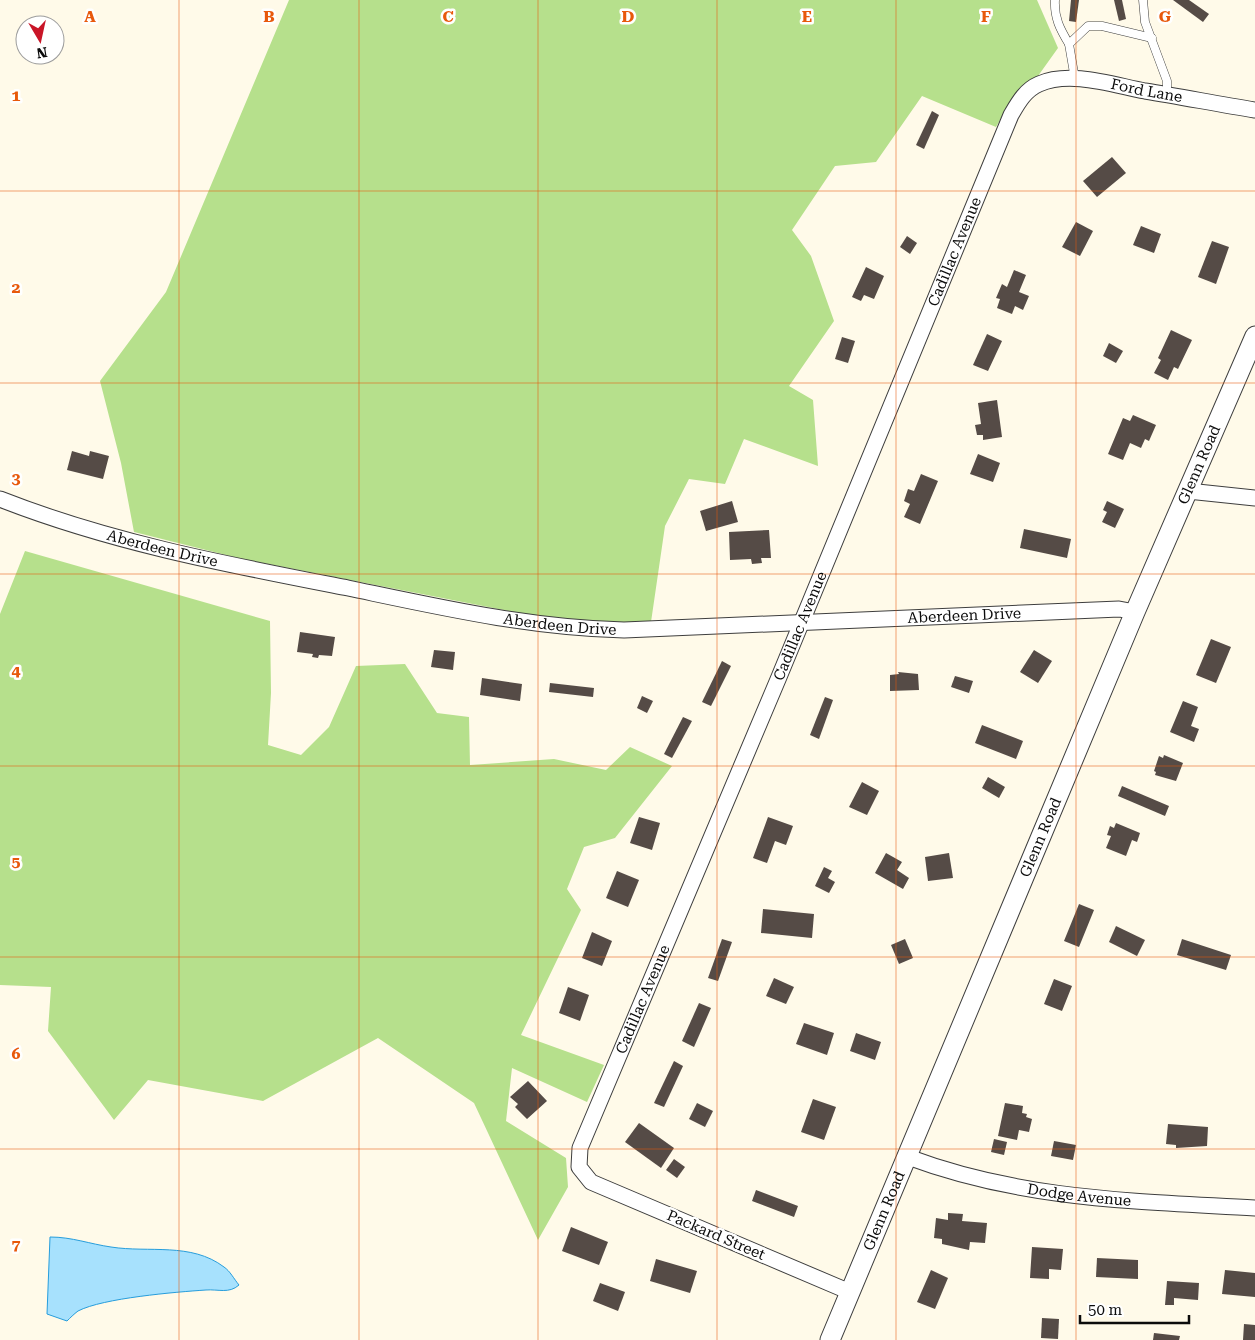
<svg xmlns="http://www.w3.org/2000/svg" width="1255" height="1340" viewBox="0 0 1255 1340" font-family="'Roboto Serif',serif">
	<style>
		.forest { fill: #b6e08c }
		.water { fill: #a7e1fd; stroke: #269ddc }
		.building { fill: #554b46 }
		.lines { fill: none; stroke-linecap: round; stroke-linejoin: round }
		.service-casing { stroke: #3e3e3e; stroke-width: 9 }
		.minor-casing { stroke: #3e3e3e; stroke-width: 17 }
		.tertiary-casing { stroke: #3e3e3e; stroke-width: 21 }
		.service { stroke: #fff; stroke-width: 8 }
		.minor { stroke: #fff; stroke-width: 15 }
		.tertiary { stroke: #fff; stroke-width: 19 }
		.grid { fill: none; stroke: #e8590c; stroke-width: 1; stroke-opacity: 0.55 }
		.labels { text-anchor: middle; stroke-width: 5; stroke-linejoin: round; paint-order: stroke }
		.street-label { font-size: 15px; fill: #0b0b0b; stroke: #fff }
		.grid-label { font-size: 16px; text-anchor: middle; font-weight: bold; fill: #e8590c; stroke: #fff; stroke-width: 5; stroke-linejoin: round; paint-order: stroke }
	</style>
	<rect width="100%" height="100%" fill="#fffae9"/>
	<!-- forest -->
	<g class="forest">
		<polygon points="289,0 1037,0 1058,48 1038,76 1026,83 1013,97 996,127 922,96 876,162 835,166 792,230 811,256 834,321 789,386 813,400 818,466 744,439 725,484 689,479 665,526 651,622 624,623 544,618 242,559 134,532 121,463 100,381 166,292"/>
		<polygon points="25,551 270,621 271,693 268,745 301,755 329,727 356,666 405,664 437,713 469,717 470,765 554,759 606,770 630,747 672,766 615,838 584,847 567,889 581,910 521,1035 604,1065 587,1102 512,1068 506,1121 566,1158 568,1187 538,1240 474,1103 378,1038 263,1101 148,1080 114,1120 48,1031 51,987 0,985 0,614"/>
	</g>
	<!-- water -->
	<path class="water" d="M50,1237C72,1237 90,1244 111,1247C149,1253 191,1242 224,1267C230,1271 234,1279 239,1285C229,1294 218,1289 206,1290C176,1292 103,1298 78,1311C74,1314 70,1318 67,1321L47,1314Z"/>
	<!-- building -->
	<g class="building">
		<polygon points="1071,0 1079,0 1076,22 1069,21"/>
		<polygon points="1114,0 1122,0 1126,19 1119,21"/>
		<polygon points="1173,0 1189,0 1209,14 1203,22"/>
		<polygon points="932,111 939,115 924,149 916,145"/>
		<polygon points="1112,157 1126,173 1097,197 1083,181"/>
		<polygon points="1076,222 1093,231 1080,256 1062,247"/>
		<polygon points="1141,226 1161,234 1154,253 1133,245"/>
		<polygon points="907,236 917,243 910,254 900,247"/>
		<polygon points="1212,241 1229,247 1216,284 1198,277"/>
		<polygon points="866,267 884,276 874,299 864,295 861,301 852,297"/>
		<polygon points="1014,270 1026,275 1019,292 1029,296 1023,310 1015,306 1012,314 997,308 1000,299 996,298 1002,284 1007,287"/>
		<polygon points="1171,330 1192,340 1178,369 1174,367 1168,380 1154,373 1161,360 1158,358"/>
		<polygon points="987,334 1002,341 988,371 973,365"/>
		<polygon points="842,337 855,341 848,363 835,359"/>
		<polygon points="1109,343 1123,351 1116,363 1103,356"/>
		<polygon points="997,400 1002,437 983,440 983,435 977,435 975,425 981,424 978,403"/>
		<polygon points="1133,415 1156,425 1149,441 1145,439 1141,448 1130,443 1123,460 1108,454 1123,418 1130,421"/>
		<polygon points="72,451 89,456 90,451 109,456 103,479 67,470"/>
		<polygon points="978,454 1000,463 993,482 970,474"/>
		<polygon points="921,474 938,481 920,524 904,517 910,504 904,501 908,489 914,491"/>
		<polygon points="732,501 738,522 706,531 700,511"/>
		<polygon points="1107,501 1124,509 1115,528 1102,522 1107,512 1103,510"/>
		<polygon points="1024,529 1071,539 1067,558 1020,548"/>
		<polygon points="769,530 771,558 761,558 762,563 752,564 751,559 730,560 729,532"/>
		<polygon points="300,632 335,637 332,656 319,655 318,658 312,657 313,654 297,652"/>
		<polygon points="1211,639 1231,647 1216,683 1196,675"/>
		<polygon points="434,650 455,652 453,670 431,667"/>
		<polygon points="1034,650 1052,661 1038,683 1020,672"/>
		<polygon points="722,661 731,666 711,706 702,702"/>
		<polygon points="898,672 918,674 919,690 890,691 890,675 899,674"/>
		<polygon points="955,676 973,681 969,693 951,687"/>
		<polygon points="482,678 522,684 520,701 480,695"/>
		<polygon points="550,683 594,688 593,697 549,692"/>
		<polygon points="642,696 653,701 647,713 637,708"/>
		<polygon points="825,697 833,700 819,739 810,735"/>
		<polygon points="1183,701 1198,707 1191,726 1199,729 1194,742 1170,732"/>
		<polygon points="683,717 692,721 672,758 664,754"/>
		<polygon points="982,725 1023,741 1016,759 975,743"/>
		<polygon points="1164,755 1183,763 1176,781 1155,775 1156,772 1154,771 1159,756 1163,758"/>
		<polygon points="988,777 1005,787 999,798 982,788"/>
		<polygon points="862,782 879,791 867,815 849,807"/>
		<polygon points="1122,786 1169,806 1165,816 1118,796"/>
		<polygon points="639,817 660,823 652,850 630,843"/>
		<polygon points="768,817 793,826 786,845 775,841 767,863 753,858"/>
		<polygon points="1116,823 1140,833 1137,842 1132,840 1126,856 1106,848 1111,836 1107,835 1110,826 1114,828"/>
		<polygon points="886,853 902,862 897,870 909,878 903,889 875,873"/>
		<polygon points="949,853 953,878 928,881 925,857"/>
		<polygon points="824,867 832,871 828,878 835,882 829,893 815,886"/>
		<polygon points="617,871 639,880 628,907 606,898"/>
		<polygon points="1079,904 1094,910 1079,947 1064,941"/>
		<polygon points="763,909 814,914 812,938 761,933"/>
		<polygon points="1116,926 1145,940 1137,956 1109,942"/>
		<polygon points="592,932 612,941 602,966 582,958"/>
		<polygon points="722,939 732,942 718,981 708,978"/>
		<polygon points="905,939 913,958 899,964 891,945"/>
		<polygon points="1182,939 1231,955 1226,970 1177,955"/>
		<polygon points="774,978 794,987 786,1004 766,996"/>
		<polygon points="1054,979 1072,986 1062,1011 1044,1004"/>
		<polygon points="568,987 589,995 580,1021 559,1013"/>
		<polygon points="699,1003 711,1008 694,1047 682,1041"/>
		<polygon points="804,1023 834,1033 827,1055 796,1044"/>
		<polygon points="856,1033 881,1042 875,1060 850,1051"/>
		<polygon points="674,1061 683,1066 664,1107 654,1103"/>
		<polygon points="528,1081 547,1101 527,1119 515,1107 518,1104 510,1097"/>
		<polygon points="813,1099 836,1107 824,1140 801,1132"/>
		<polygon points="697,1103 713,1111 705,1127 689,1119"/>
		<polygon points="1005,1103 1023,1106 1022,1113 1027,1114 1026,1117 1032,1119 1029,1132 1019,1130 1017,1140 998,1136"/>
		<polygon points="639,1123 674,1148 661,1168 625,1142"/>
		<polygon points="1168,1124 1208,1127 1207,1146 1176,1148 1176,1145 1166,1144"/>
		<polygon points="994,1139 1007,1142 1004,1155 991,1152"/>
		<polygon points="1054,1141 1076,1145 1073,1160 1051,1156"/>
		<polygon points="674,1159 685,1167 677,1178 666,1170"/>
		<polygon points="756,1190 798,1206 794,1217 752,1201"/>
		<polygon points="948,1213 963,1214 962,1221 987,1223 985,1243 970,1242 969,1250 942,1244 942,1239 934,1238 936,1218 948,1220"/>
		<polygon points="571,1227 608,1242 599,1265 562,1251"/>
		<polygon points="1032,1247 1063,1249 1061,1270 1049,1269 1049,1279 1030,1278"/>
		<polygon points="1097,1258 1138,1260 1138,1279 1096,1277"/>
		<polygon points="656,1259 697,1271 690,1293 650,1281"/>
		<polygon points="931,1270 948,1278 935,1309 917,1302"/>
		<polygon points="1225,1270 1255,1273 1255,1297 1222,1294"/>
		<polygon points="1167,1281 1199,1283 1198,1300 1174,1298 1174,1305 1165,1305"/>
		<polygon points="600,1283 625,1292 618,1311 593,1301"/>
		<polygon points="1042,1318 1059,1319 1058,1339 1041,1338"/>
		<polygon points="1244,1324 1255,1325 1255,1340 1243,1340"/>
		<polygon points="1154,1333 1180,1336 1179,1340 1153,1340"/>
	</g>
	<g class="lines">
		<!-- service casing -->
		<g class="service-casing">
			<g id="service">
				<path d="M1055,0C1054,18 1060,29 1069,44"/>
				<polyline points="1143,0 1145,22 1167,81 1167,94"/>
				<polyline points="1075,79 1069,44 1088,26 1102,26 1152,38"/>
			</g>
		</g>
		<!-- minor casing -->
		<g class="minor-casing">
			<g id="minor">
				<polyline points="1188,491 1255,498"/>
				<path id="s1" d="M0,499C112,543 230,565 348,588C439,607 530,628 624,630L1119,609L1135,612"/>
				<path id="s2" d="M908,1157C1023,1200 1134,1201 1255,1208"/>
				<path id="s3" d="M850,1292L591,1182L579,1167L580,1148L779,677L1011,115C1018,103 1025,90 1039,84C1070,70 1113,85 1145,91C1182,97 1218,104 1255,110"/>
			</g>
		</g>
		<!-- tertiary casing -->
		<g class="tertiary-casing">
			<g id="tertiary">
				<path id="s4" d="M830,1340L1135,612L1255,336"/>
			</g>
		</g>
		<!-- service -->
		<use href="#service" class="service"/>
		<!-- minor -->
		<use href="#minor" class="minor"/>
		<!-- tertiary -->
		<use href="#tertiary" class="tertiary"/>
	</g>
	<!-- grid -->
	<path class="grid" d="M179,0V1340M359,0V1340M538,0V1340M717,0V1340M896,0V1340M1076,0V1340M0,191H1255M0,383H1255M0,574H1255M0,766H1255M0,957H1255M0,1149H1255"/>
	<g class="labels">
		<!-- street labels -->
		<g class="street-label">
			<text dy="5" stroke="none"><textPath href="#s3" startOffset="1591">Ford Lane</textPath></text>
			<text dy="5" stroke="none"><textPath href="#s3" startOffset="1291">Cadillac Avenue</textPath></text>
			<text dy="5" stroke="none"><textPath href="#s4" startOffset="950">Glenn Road</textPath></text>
			<text dy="5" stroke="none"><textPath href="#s1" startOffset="170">Aberdeen Drive</textPath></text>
			<text dy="5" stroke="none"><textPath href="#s1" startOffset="980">Aberdeen Drive</textPath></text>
			<text dy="5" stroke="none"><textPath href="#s1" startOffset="575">Aberdeen Drive</textPath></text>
			<text dy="5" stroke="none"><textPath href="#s3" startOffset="886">Cadillac Avenue</textPath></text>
			<text dy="5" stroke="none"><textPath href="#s4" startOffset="545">Glenn Road</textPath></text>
			<text dy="5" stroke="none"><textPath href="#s3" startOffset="481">Cadillac Avenue</textPath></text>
			<text dy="5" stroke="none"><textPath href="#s2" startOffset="176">Dodge Avenue</textPath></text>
			<text dy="5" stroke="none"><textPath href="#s4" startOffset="140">Glenn Road</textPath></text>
			<text transform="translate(716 1235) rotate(23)" y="5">Packard Street</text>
		</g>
	</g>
	<g class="grid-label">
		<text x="90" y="22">A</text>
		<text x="269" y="22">B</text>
		<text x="448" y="22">C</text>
		<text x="628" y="22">D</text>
		<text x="807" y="22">E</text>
		<text x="986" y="22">F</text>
		<text x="1165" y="22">G</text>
		<text x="16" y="101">1</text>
		<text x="16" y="293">2</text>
		<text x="16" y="484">3</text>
		<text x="16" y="676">4</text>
		<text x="16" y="867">5</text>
		<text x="16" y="1059">6</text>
		<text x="16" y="1250">7</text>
	</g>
	<!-- north arrow -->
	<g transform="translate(40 40) rotate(171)"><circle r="24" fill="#ffffff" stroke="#9d9d9d"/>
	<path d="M0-4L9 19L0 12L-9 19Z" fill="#c91527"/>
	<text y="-8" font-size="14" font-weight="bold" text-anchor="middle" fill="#0b0b0b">N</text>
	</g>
	<!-- scale -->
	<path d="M1080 1315v8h109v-8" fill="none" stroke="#0b0b0b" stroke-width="2.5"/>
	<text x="1088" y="1315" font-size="15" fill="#0b0b0b" stroke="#ffffff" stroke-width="4" paint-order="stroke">50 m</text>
</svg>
